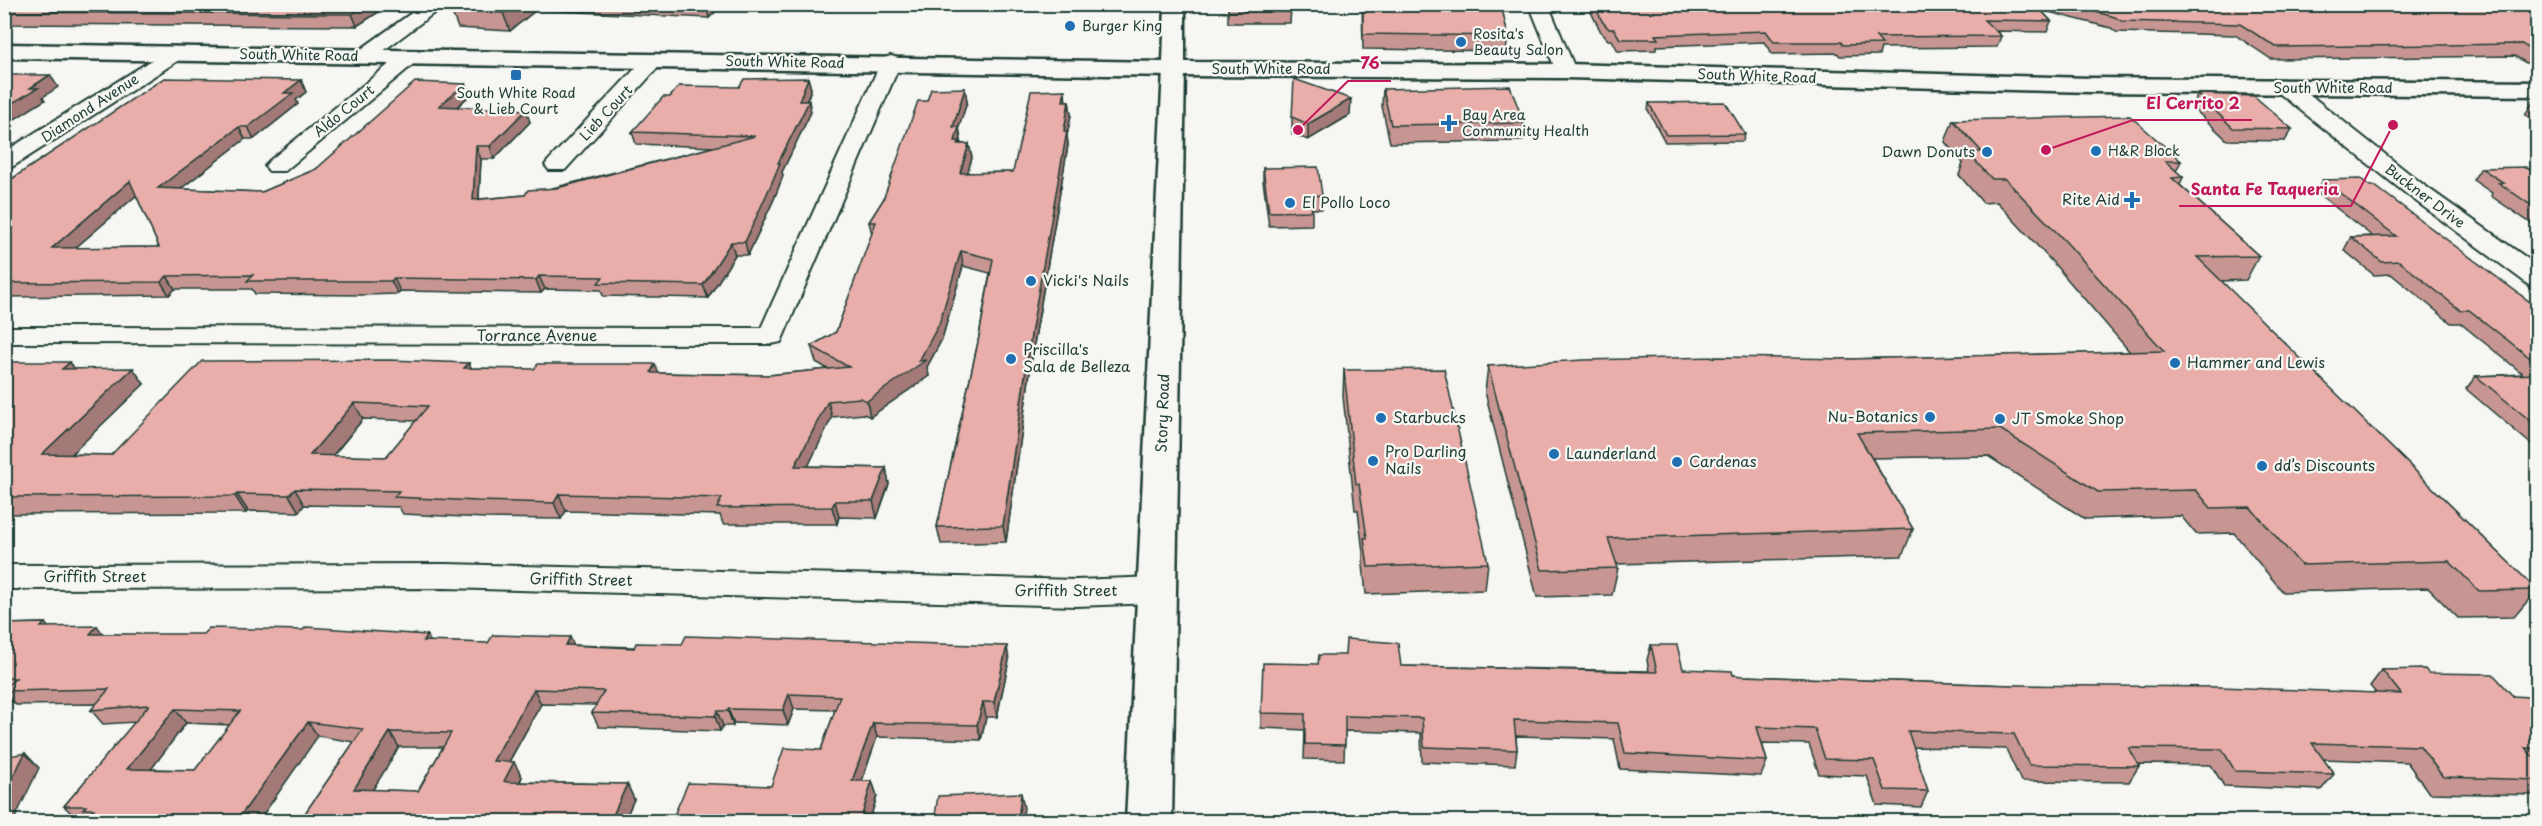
<svg xmlns="http://www.w3.org/2000/svg" width="2542" height="826" viewBox="0 0 2542 826" font-family="'Playpen Sans',sans-serif">
	<style>
		.lines { fill: none; stroke-linecap: round; stroke-linejoin: round }
		.minor-casing { stroke: #1f3d34; stroke-width: 4 }
		.tertiary-casing { stroke: #1f3d34; stroke-width: 5 }
		.secondary-casing { stroke: #1f3d34; stroke-width: 5 }
		.minor { fill: #f6f6f2; fill-rule: evenodd }
		.tertiary { fill: #f6f6f2; fill-rule: evenodd }
		.secondary { fill: #f6f6f2; fill-rule: evenodd }
		.wall { fill: #c89692; stroke: #1f3d34; stroke-width: 1.5; fill-rule: evenodd }
		.shaded-wall { fill: #a37a77; stroke: #1f3d34; stroke-width: 1.5 }
		.building { fill: #e9aeaa; stroke: #1f3d34; stroke-width: 1.5; fill-rule: evenodd }
		.poi-dot { fill: #1f6fb2; stroke: #f6f6f2; stroke-width: 2 }
		.labels { text-anchor: middle; stroke-width: 4.5; stroke-linejoin: round; paint-order: stroke }
		.far-poi-label { font-size: 14px; fill: #1f3d34; stroke: #f6f6f2; text-anchor: start }
		.far-street-label { font-size: 14px; fill: #1f3d34; stroke: #f6f6f2 }
		.poi-label { font-size: 15px; fill: #1f3d34; stroke: #f6f6f2; text-anchor: start }
		.street-label { font-size: 15px; fill: #1f3d34; stroke: #f6f6f2 }
		.leader { fill: none; stroke: #c2185b; stroke-width: 2 }
		.callout-dot { fill: #c2185b; stroke: #f6f6f2; stroke-width: 2 }
		.callout-label { font-size: 16px; text-anchor: middle; font-weight: bold; fill: #c2185b; stroke: #f6f6f2; stroke-width: 4.5; stroke-linejoin: round; paint-order: stroke }
	</style>
	<rect width="100%" height="100%" fill="#f6f6f2"/>
	<filter id="ink" filterUnits="userSpaceOnUse"><feTurbulence type="fractalNoise" baseFrequency=".0167" numOctaves="2"/><feDisplacementMap in="SourceGraphic" scale="12" xChannelSelector="R" yChannelSelector="G"/><feConvolveMatrix kernelMatrix="1 2 1 2 8 2 1 2 1" color-interpolation-filters="sRGB"/></filter>
	<g filter="url(#ink)">
		<g class="lines">
			<!-- minor casing -->
			<g class="minor-casing">
				<g id="minor">
					<polygon points="424,4 446,4 371,60 357,60 354,56 357,52"/>
					<polygon points="1529,4 1548,4 1576,71 1573,75 1559,75 1556,71"/>
					<polygon points="175,48 182,50 185,54 182,58 12,167 4,169 4,152 168,50"/>
					<polygon points="410,51 417,53 420,57 417,61 285,171 269,171 265,166 269,161 403,53"/>
					<polygon points="654,54 661,56 664,60 661,64 565,170 549,170 545,165 549,160 647,56"/>
					<polygon points="891,56 898,58 901,62 781,342 771,344 4,343 4,327 761,328 881,62 884,58"/>
					<polygon points="2287,82 2295,83 2425,186 2538,266 2538,287 2529,285 2409,196 2279,93 2276,88 2279,83"/>
					<polygon points="446,564 1076,580 1156,577 1168,581 1173,590 1168,599 1156,603 1076,606 446,588 4,589 4,565"/>
				</g>
			</g>
			<!-- tertiary casing -->
			<g class="tertiary-casing">
				<polygon id="tertiary" points="1174,62 1182,64 1185,69 1172,822 1126,822 1163,69 1166,64"/>
			</g>
			<!-- secondary casing -->
			<g class="secondary-casing">
				<polygon id="secondary" points="1165,4 1185,4 1185,62 1566,64 2090,78 2538,82 2538,96 2090,92 1566,78 1174,76 4,58 4,44 1163,62"/>
			</g>
			<!-- minor -->
			<use href="#minor" class="minor"/>
			<!-- tertiary -->
			<use href="#tertiary" class="tertiary"/>
			<!-- secondary -->
			<use href="#secondary" class="secondary"/>
		</g>
		<!-- wall -->
		<g class="wall">
			<polygon points="4,4 391,4 357,26 4,24"/>
			<polygon points="458,4 723,4 709,18 536,10 510,31 458,28 451,10"/>
			<polygon points="1229,4 1308,4 1308,8 1291,8 1290,23 1228,23 1228,11"/>
			<polygon points="1362,4 1501,4 1508,36 1506,51 1363,49"/>
			<polygon points="1587,4 2538,4 2538,63 2526,63 2515,56 2271,59 2235,35 2116,32 2111,28 2041,10 2051,21 2047,32 1996,31 2001,36 1997,47 1881,48 1879,55 1840,56 1837,53 1772,54 1764,42 1656,46 1656,50 1618,51 1612,40 1608,40 1601,32"/>
			<path d="M808,78L811,89L807,101L811,112L782,172L783,176L774,199L748,255H735L708,298L603,296L601,290L545,289L541,293L400,291L398,294L362,295L255,294L252,289H175L169,295L4,297V184L301,80L306,92L296,100L298,104L254,139H245L180,189L262,192L316,169L465,84L470,95L457,107L530,122L494,159H481L479,199L525,195L713,147L636,144L632,132L670,97ZM136,195L159,247L75,248Z"/>
			<path d="M965,88L967,102L959,127L961,141V144H969L972,158L967,173L1013,172L1066,101H1069L1071,115L1067,135L1068,145L1034,344L1006,542L941,544L937,527L978,342L990,273L963,266L942,339L927,367L929,376L870,417L864,414L832,417L808,466L886,468L889,484L877,518L839,517L837,524H723L720,515L566,511L561,519L485,518L403,514L399,507L304,505L299,512L248,511L246,513L4,514V364L74,369L144,384L71,454L111,455L469,363L471,368L658,373L769,375L828,369L816,362L811,346L836,332L872,234L869,222L883,200L927,101ZM363,419L416,421L386,457L333,456Z"/>
			<polygon points="1383,89 1524,123 1522,141 1390,143 1382,106"/>
			<polygon points="2198,94 2292,129 2285,141 2227,140 2192,107"/>
			<polygon points="2536,97 2538,97 2538,122 2525,115"/>
			<polygon points="1649,103 1745,134 1743,141 1665,142 1648,110"/>
			<polygon points="1350,115 1308,140 1292,134 1292,117"/>
			<polygon points="1953,120 2181,161 2176,171 2183,177 2180,185 2259,256 2246,280 2221,281 2537,590 2514,617 2458,618 2428,588 2283,592 2234,533 2196,534 2181,516 2085,519 1988,456 1872,458 1913,529 1902,556 1617,564 1618,568 1612,595 1537,597 1485,392 1488,366 1849,359 2130,352 2056,266 1997,202 1983,203 1959,175 1963,163 1945,142"/>
			<polygon points="1263,168 1322,195 1322,209 1312,209 1312,225 1269,226 1263,181"/>
			<polygon points="2481,168 2538,171 2538,228 2491,196 2492,193 2473,180"/>
			<polygon points="2323,180 2538,308 2538,445 2532,445 2466,389 2476,376 2523,374 2460,323 2451,323 2391,274 2374,275 2344,250 2351,237 2372,236 2316,192"/>
			<polygon points="1344,370 1488,563 1485,590 1366,594 1363,565 1363,553 1358,510 1355,510 1343,396"/>
			<path d="M45,623L48,627L104,634L574,645L1009,660L997,717H986L981,740L877,737L862,781H872L877,796L869,822H671L771,786L821,750L835,710L794,709L788,725L734,723L733,726H723L720,731L599,727L592,713L596,705L541,704L509,762L522,777L520,782L627,784L634,799L624,822H299L354,742L318,736L85,820H78L64,806L135,722L103,724L91,710L96,704L16,705L4,693V624ZM186,723L230,725L195,770L151,769ZM399,747H443L418,791L372,790Z"/>
			<polygon points="1651,645 1683,669 1742,676 2011,685 2376,693 2370,686 2382,670 2428,673 2513,696 2538,708 2538,794 2536,795 2429,793 2407,762 2323,759 2334,774 2321,790 2224,786 2211,765 2138,764 2139,766 2129,782 2021,781 2006,749 1913,747 1928,791 1921,807 1877,805 1867,776 1819,774 1809,744 1762,743 1767,761 1761,776 1620,769 1614,739 1516,736 1517,750 1515,765 1422,762 1421,733 1345,731 1344,760 1304,759 1305,730 1261,728 1261,713 1401,666 1649,671 1647,660"/>
		</g>
		<!-- shaded-wall -->
		<g class="shaded-wall">
			<polygon points="367,4 391,4 357,26 352,14"/>
			<polygon points="514,4 534,4 536,10 510,31 503,13"/>
			<polygon points="706,4 723,4 709,18"/>
			<polygon points="50,75 58,87 43,97 45,100 4,126 4,108 30,88"/>
			<polygon points="808,78 811,89 802,112 799,101"/>
			<polygon points="301,80 306,92 296,100 298,104 254,139 248,127 284,93"/>
			<polygon points="465,84 470,95 444,118 439,106"/>
			<polygon points="965,88 967,102 959,127 961,141 960,145 955,141 953,127"/>
			<polygon points="1065,90 1066,104 1063,101"/>
			<polygon points="1351,99 1350,115 1308,140 1308,124"/>
			<polygon points="809,101 811,112 782,172 783,176 774,199 748,255 745,242 778,163"/>
			<polygon points="1069,101 1071,115 1067,135 1068,145 1034,344 1006,542 1003,526 1032,328"/>
			<polygon points="526,110 530,122 494,159 490,146"/>
			<polygon points="239,127 245,139 165,201 158,188"/>
			<polygon points="969,144 972,158 963,187 960,173"/>
			<polygon points="476,146 481,159 478,213 473,200"/>
			<polygon points="130,181 138,194 60,261 52,248"/>
			<polygon points="731,242 735,255 708,298 703,285"/>
			<polygon points="961,251 963,266 942,339 927,367 929,376 870,417 867,401 919,361"/>
			<polygon points="167,276 175,289 169,295 161,282"/>
			<polygon points="539,276 545,289 541,293 536,280"/>
			<polygon points="394,278 400,291 398,294 391,281"/>
			<polygon points="70,362 81,378 62,369"/>
			<polygon points="469,363 476,379 464,368"/>
			<polygon points="655,364 661,380 651,372"/>
			<polygon points="133,368 144,384 54,471 42,454"/>
			<polygon points="828,401 832,417 800,483 795,466"/>
			<polygon points="354,403 363,419 319,472 310,455"/>
			<polygon points="886,468 889,484 877,518 873,501"/>
			<polygon points="295,489 304,505 299,512 289,495"/>
			<polygon points="237,494 248,511 246,513 235,496"/>
			<polygon points="559,494 566,511 561,519 554,503"/>
			<polygon points="835,501 839,517 837,524 832,507"/>
			<polygon points="97,626 109,641 90,634"/>
			<polygon points="427,635 435,650 423,641"/>
			<polygon points="570,637 577,652 566,645"/>
			<polygon points="1007,646 1009,660 997,717 994,702"/>
			<polygon points="534,689 541,704 501,776 493,761"/>
			<polygon points="789,694 794,709 788,725 783,710"/>
			<polygon points="983,702 986,717 981,740 977,725"/>
			<polygon points="175,709 186,723 140,784 127,769"/>
			<polygon points="728,709 734,723 733,726 728,711"/>
			<polygon points="717,711 723,726 720,731 715,716"/>
			<polygon points="308,722 318,736 258,822 236,822"/>
			<polygon points="873,723 877,737 857,795 852,781"/>
			<polygon points="390,732 399,747 364,804 354,789"/>
			<polygon points="25,753 39,768 13,822 4,822 4,795"/>
			<polygon points="514,762 522,777 512,795 504,781"/>
			<polygon points="872,781 877,796 869,822 860,822"/>
			<polygon points="627,784 634,799 624,822 610,822"/>
			<polygon points="1021,793 1024,808 1022,822 1018,822"/>
		</g>
		<!-- building -->
		<g class="building">
			<polygon points="4,4 367,4 352,14 4,12"/>
			<polygon points="458,4 514,4 503,13 451,10"/>
			<polygon points="1229,4 1291,4 1290,12 1228,11"/>
			<polygon points="1363,4 1501,4 1508,36 1363,34"/>
			<polygon points="1594,4 2035,4 2051,21 1984,20 2001,36 1876,37 1882,44 1843,45 1841,42 1774,42 1766,31 1655,35 1658,39 1620,39 1614,29 1609,29 1602,21"/>
			<polygon points="2065,4 2538,4 2538,9 2524,10 2538,17 2538,52 2533,52 2522,44 2276,47 2240,24 2121,21 2115,17"/>
			<polygon points="4,75 50,75 30,88 38,88 4,108"/>
			<path d="M164,78L301,80L284,93H293L248,127H239L158,188L262,192L316,169L415,82L465,84L439,106L526,110L490,146H476L473,200L525,195L528,190L557,188L755,136L632,132L663,97H670L679,86L739,87L744,79L808,78L799,101H809L778,163H780L770,187L745,242H731L703,285L598,283L603,277L539,276L536,280L394,278L391,281H247L253,275L167,276L161,282L4,283V184ZM130,181L159,247L52,248Z"/>
			<polygon points="1294,79 1351,99 1308,124 1292,117"/>
			<polygon points="1510,86 1524,123 1391,125 1383,89"/>
			<path d="M965,88L953,127H959L955,141H960L958,144H969L960,173L1013,172L1031,91L1065,90L1063,101H1069L1064,131H1067L1032,328L1003,526L937,527L978,342L993,259L961,251L939,324L919,361L926,360L867,401L860,398L828,401L795,466L886,468L873,501H835L832,507L717,508L722,498L559,494L554,503L477,501L394,497L399,491L295,489L289,495L237,494L235,496L4,497V364L7,362H70L62,369L133,368L42,454L111,455L202,361L389,360L469,363L464,368L534,369L538,364H655L651,372L653,373L769,375L849,367L811,346L836,332L876,222H869L883,200L918,101H927L931,89ZM354,403L428,406L386,457L310,455Z"/>
			<polygon points="2198,94 2254,96 2292,129 2233,128"/>
			<polygon points="1725,102 1745,134 1666,135 1649,103"/>
			<polygon points="2130,116 2181,161 2165,161 2183,177 2172,178 2259,256 2197,257 2537,590 2479,591 2449,561 2301,565 2250,507 2211,508 2196,490 2098,492 2000,429 1857,433 1913,529 1608,538 1618,568 1542,570 1488,366 1583,360 1717,357 1849,359 2164,351 2066,242 2005,179 1992,179 1967,152 1982,152 1953,120"/>
			<polygon points="1318,167 1322,195 1310,196 1312,211 1269,212 1263,168"/>
			<polygon points="2527,167 2534,171 2538,171 2538,210 2499,183 2504,183 2481,168"/>
			<polygon points="2361,179 2370,186 2375,186 2538,308 2538,364 2469,310 2460,310 2399,261 2382,262 2351,237 2396,236 2323,180"/>
			<polygon points="1444,369 1488,563 1368,567 1364,538 1367,538 1359,484 1356,484 1344,370"/>
			<polygon points="2538,374 2538,427 2476,376"/>
			<path d="M45,623L41,627L97,626L90,634H203L209,628L303,630L306,627L427,635L423,641L488,643L493,635L570,637L566,645L634,648L636,643L682,644L686,636L1007,646L994,702H983L977,725L873,723L852,781H872L860,822H671L688,783L771,786L784,748L821,750L840,696L789,694L783,710L728,709V711H717L715,716L592,713L604,691L534,689L493,761L514,762L504,781L507,782L627,784L610,822H299L363,729L308,722L236,822H84L94,809H83L86,806H64L149,705L91,710L109,689L4,691V689L16,678H4V624ZM175,709L240,711L195,770L127,769ZM390,732L451,733L418,791L354,789Z"/>
			<polygon points="1346,639 1398,643 1401,666 1657,672 1651,645 1677,645 1683,669 1732,671 1733,675 1742,676 2011,685 2221,687 2401,694 2382,670 2425,669 2428,673 2493,674 2513,696 2528,697 2538,708 2538,749 2525,748 2538,763 2538,780 2443,777 2420,746 2312,743 2334,774 2235,771 2222,749 2129,748 2139,766 2029,765 2014,734 1908,731 1928,791 1885,790 1874,760 1825,759 1815,729 1757,727 1767,761 1625,753 1618,723 1514,720 1517,750 1424,747 1422,718 1345,716 1345,745 1305,744 1305,714 1261,713 1263,663 1318,664 1319,655 1345,655"/>
			<polygon points="25,753 4,795 4,757"/>
			<polygon points="1021,793 1018,822 934,822 938,796"/>
		</g>
	</g>
	<!-- markers -->
	<g class="poi-dot">
		<circle cx="1070" cy="26" r="6"/>
		<circle cx="1461" cy="42" r="6"/>
		<rect x="510" y="69" width="12" height="12" rx="3"/>
		<path d="M1446 114h6v6h6v6h-6v6h-6v-6h-6v-6h6z"/>
		<circle cx="2096" cy="151" r="6"/>
		<circle cx="1987" cy="152" r="6"/>
		<path d="M2129 191h6v6h6v6h-6v6h-6v-6h-6v-6h6z"/>
		<circle cx="1290" cy="203" r="6"/>
		<circle cx="1031" cy="281" r="6"/>
		<circle cx="1011" cy="359" r="6"/>
		<circle cx="2175" cy="363" r="6"/>
		<circle cx="1930" cy="417" r="6"/>
		<circle cx="1381" cy="418" r="6"/>
		<circle cx="2000" cy="419" r="6"/>
		<circle cx="1554" cy="454" r="6"/>
		<circle cx="1373" cy="461" r="6"/>
		<circle cx="1677" cy="462" r="6"/>
		<circle cx="2262" cy="466" r="6"/>
	</g>
	<g class="labels">
		<!-- far-poi labels -->
		<g class="far-poi-label">
			<text x="1082" y="31">Burger King</text>
			<text x="1473" y="39">Rosita's<tspan x="1473" dy="16">Beauty Salon</tspan></text>
			<text x="516" y="98" text-anchor="middle">South White Road<tspan x="516" dy="16">&amp; Lieb Court</tspan></text>
			<text x="1462" y="120">Bay Area<tspan x="1462" dy="16">Community Health</tspan></text>
			<text x="2108" y="156">H&amp;R Block</text>
			<text x="1975" y="157" text-anchor="end">Dawn Donuts</text>
		</g>
		<!-- far-street labels -->
		<g class="far-street-label">
			<text transform="translate(299 55) rotate(1)" y="5">South White Road</text>
			<text transform="translate(785 62) rotate(1)" y="5">South White Road</text>
			<text x="1271" y="74">South White Road</text>
			<text transform="translate(1757 76) rotate(2)" y="5">South White Road</text>
			<text x="2333" y="93">South White Road</text>
			<text transform="translate(90 108) rotate(-33)" y="5">Diamond Avenue</text>
			<text transform="translate(344 111) rotate(-39)" y="5">Aldo Court</text>
			<text transform="translate(606 113) rotate(-47)" y="5">Lieb Court</text>
			<text transform="translate(2425 196) rotate(37)" y="5">Buckner Drive</text>
		</g>
		<!-- poi labels -->
		<g class="poi-label">
			<text x="2120" y="205" text-anchor="end">Rite Aid</text>
			<text x="1302" y="208">El Pollo Loco</text>
			<text x="1043" y="286">Vicki's Nails</text>
			<text x="1023" y="355">Priscilla's<tspan x="1023" dy="17">Sala de Belleza</tspan></text>
			<text x="2187" y="368">Hammer and Lewis</text>
			<text x="1918" y="422" text-anchor="end">Nu-Botanics</text>
			<text x="1393" y="423">Starbucks</text>
			<text x="2012" y="424">JT Smoke Shop</text>
			<text x="1385" y="457">Pro Darling<tspan x="1385" dy="17">Nails</tspan></text>
			<text x="1566" y="459">Launderland</text>
			<text x="1689" y="467">Cardenas</text>
			<text x="2274" y="471">dd’s Discounts</text>
		</g>
		<!-- street labels -->
		<g class="street-label">
			<text x="537" y="341">Torrance Avenue</text>
			<text transform="translate(1163 413) rotate(-88)" y="5">Story Road</text>
			<text x="95" y="582">Griffith Street</text>
			<text transform="translate(581 580) rotate(1)" y="5">Griffith Street</text>
			<text x="1066" y="596">Griffith Street</text>
		</g>
	</g>
	<!-- callouts -->
	<path class="leader" d="M1298 130L1348 81H1391M2046 150L2133 120H2252M2393 125L2351 206H2179"/>
	<g class="callout-dot">
		<circle cx="1298" cy="130" r="6"/>
		<circle cx="2046" cy="150" r="6"/>
		<circle cx="2393" cy="125" r="6"/>
	</g>
	<g class="callout-label">
		<text x="1370" y="69">76</text>
		<text x="2193" y="109">El Cerrito 2</text>
		<text x="2265" y="195">Santa Fe Taqueria</text>
	</g>
	<!-- margin -->
	<rect width="2542" height="826" fill="none" stroke="#f6f6f2" stroke-width="24"/>
	<rect x="12" y="12" width="2518" height="802" fill="none" stroke="#1f3d34" stroke-width="2" filter="url(#ink)"/>
</svg>
